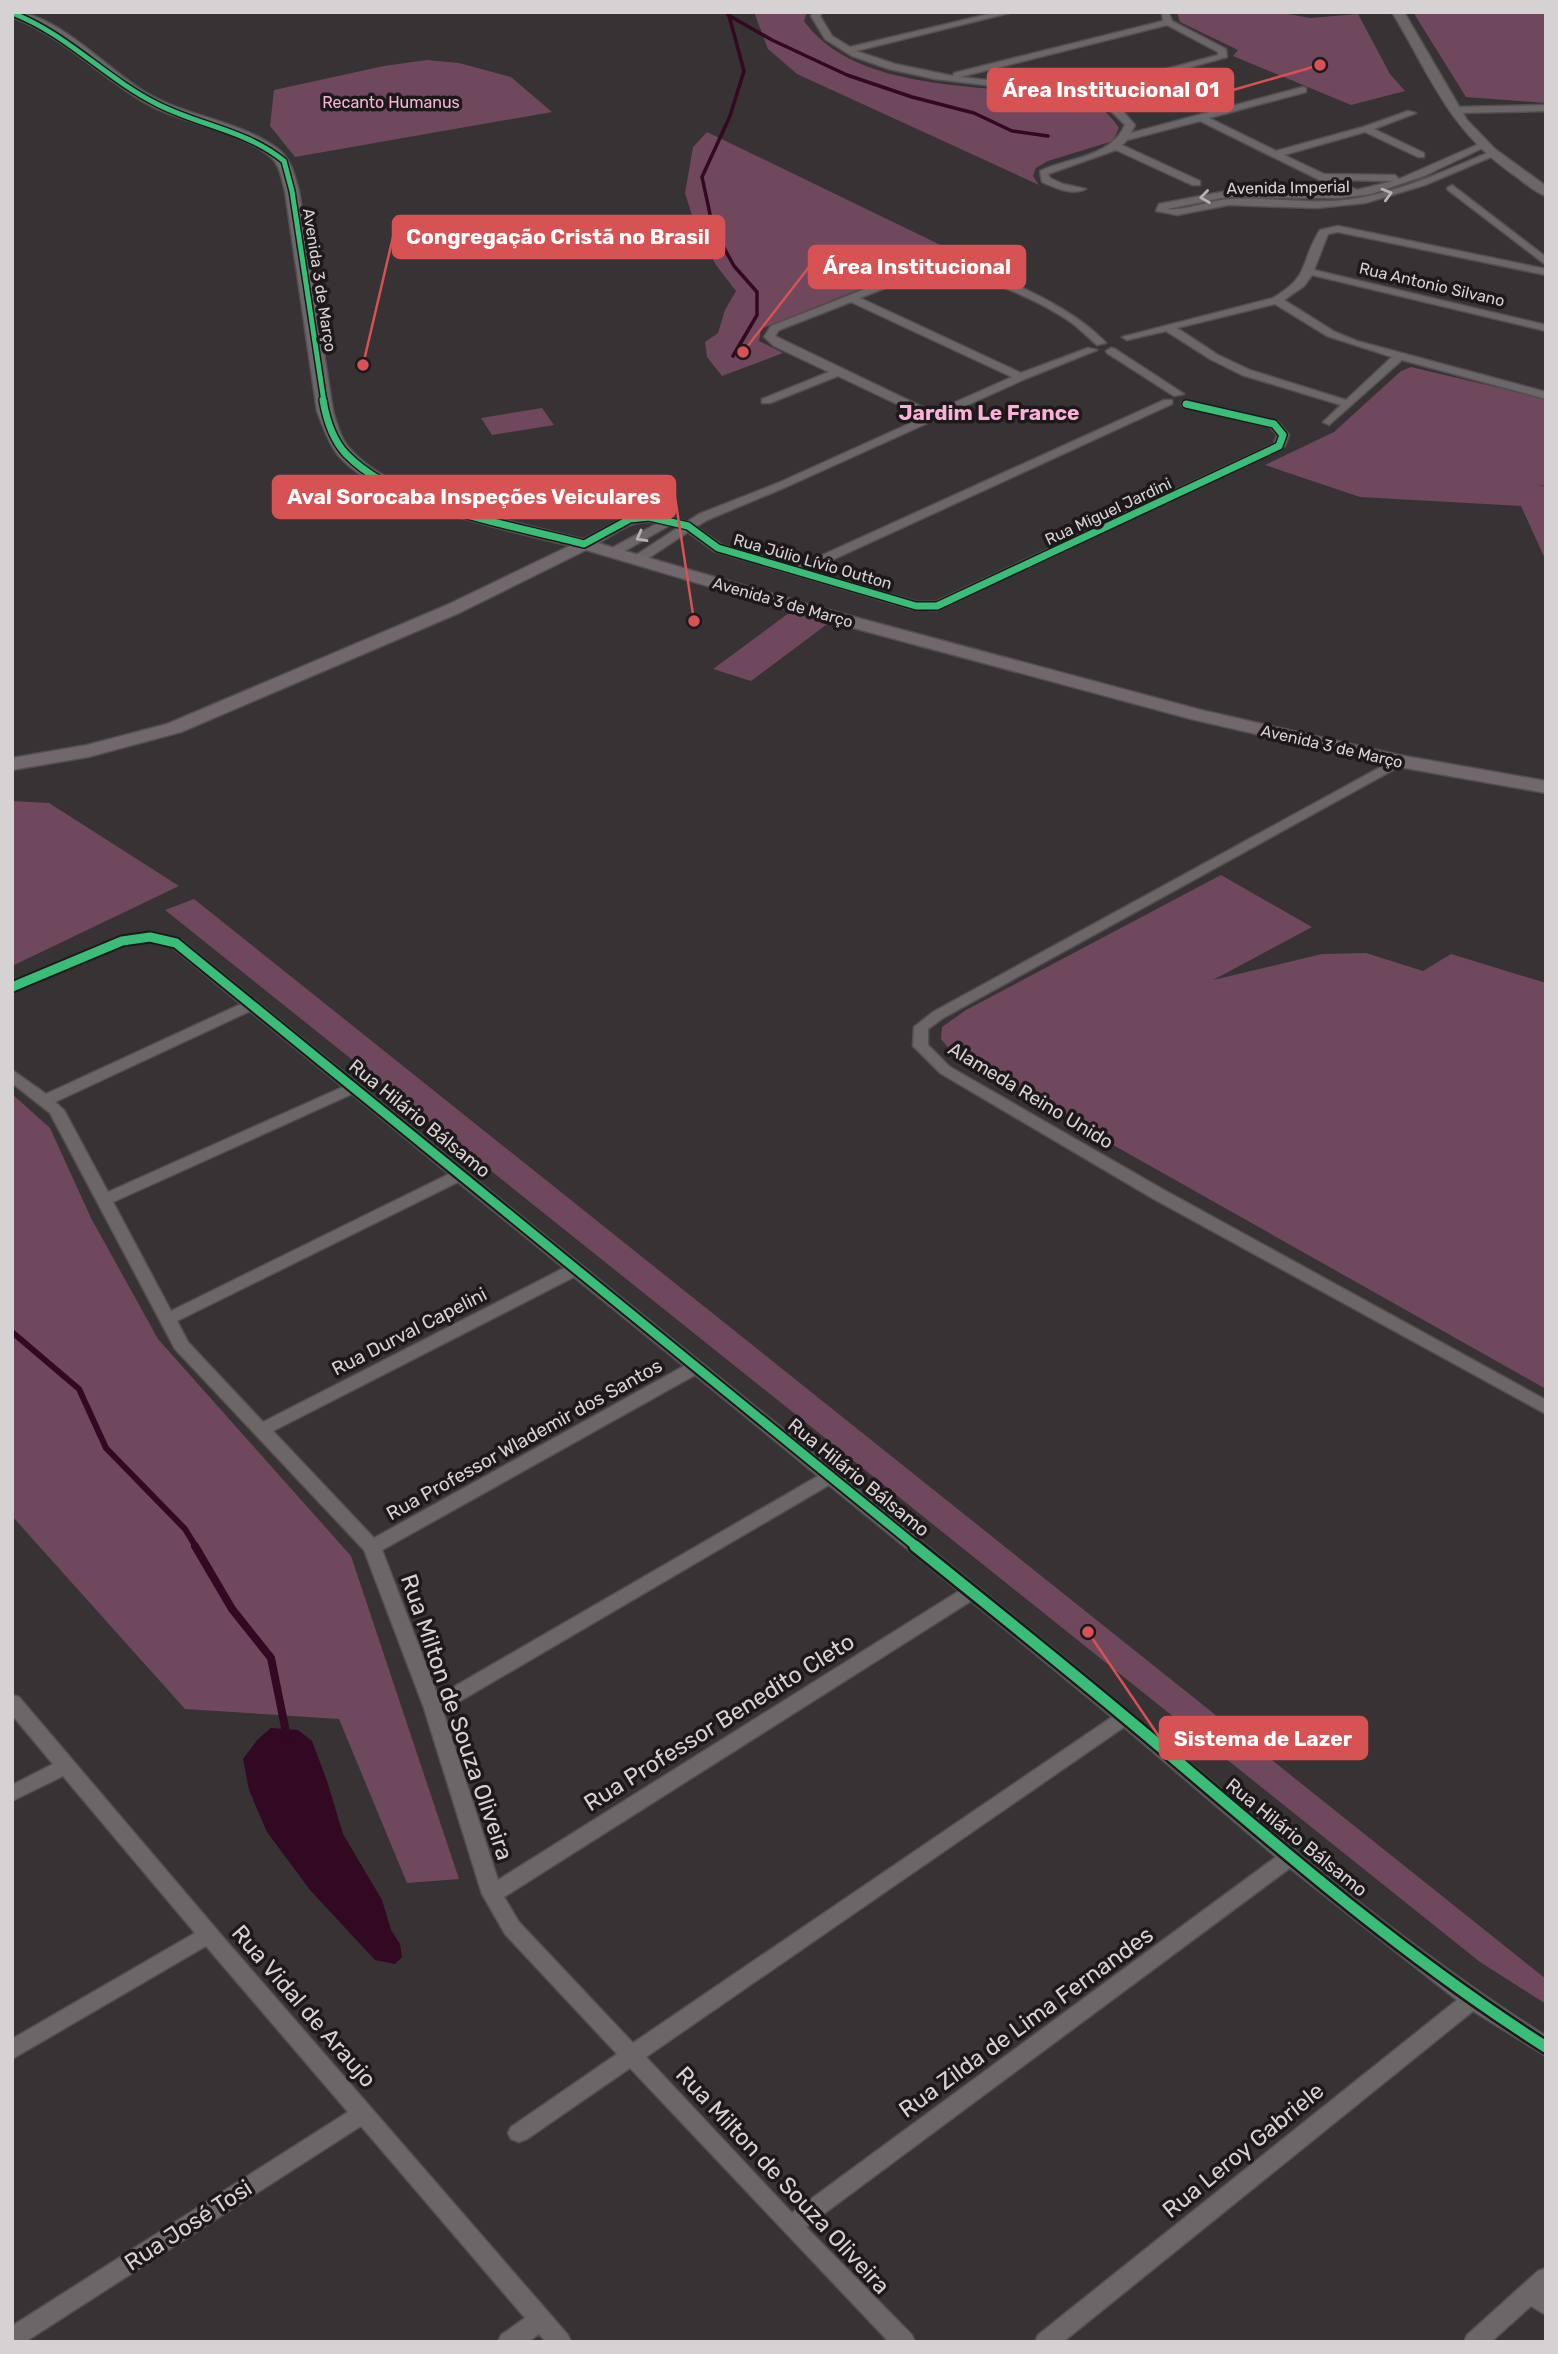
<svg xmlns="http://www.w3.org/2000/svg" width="1558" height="2354" viewBox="0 0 1558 2354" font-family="Rubik,sans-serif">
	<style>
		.green { fill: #6f485e }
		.water { fill: #320823 }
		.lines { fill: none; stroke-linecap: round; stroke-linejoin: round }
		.stream-far2 { stroke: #320823; stroke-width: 3.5 }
		.stream-far1 { stroke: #320823; stroke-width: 6 }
		.stream { stroke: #320823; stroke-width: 8 }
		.minor-casing { stroke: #534e50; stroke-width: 3 }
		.tertiary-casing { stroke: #534e50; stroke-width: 3 }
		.secondary-casing { stroke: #534e50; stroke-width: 3 }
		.minor { fill: #6b6769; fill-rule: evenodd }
		.tertiary { fill: #6b6769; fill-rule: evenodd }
		.secondary { fill: #70686d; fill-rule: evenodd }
		.cycleway-far3-casing { stroke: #1d191b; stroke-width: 8 }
		.cycleway-far2-casing { stroke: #1d191b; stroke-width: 10 }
		.cycleway-far1-casing { stroke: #1d191b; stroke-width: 13 }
		.cycleway-casing { stroke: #1d191b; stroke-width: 16 }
		.cycleway-far3 { stroke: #3abd76; stroke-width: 5 }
		.cycleway-far2 { stroke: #3abd76; stroke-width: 7 }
		.cycleway-far1 { stroke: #3abd76; stroke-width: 9 }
		.cycleway { stroke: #3abd76; stroke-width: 11 }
		.oneway { stroke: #b6b1b3 }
		.labels { text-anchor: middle; stroke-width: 7; stroke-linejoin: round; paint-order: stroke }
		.far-park-label { font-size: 16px; fill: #f8b5d8; stroke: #1d191b }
		.far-street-label { font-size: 16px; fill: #d6d1d3; stroke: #1d191b }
		.street-label { font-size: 19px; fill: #d6d1d3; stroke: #1d191b }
		.far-district-label { font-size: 21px; font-weight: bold; fill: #fab0d8; stroke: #1d191b }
		.near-street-label { font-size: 23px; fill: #d6d1d3; stroke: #1d191b }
		.leader { fill: none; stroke: #d65253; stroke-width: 2.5 }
		.callout-dot { fill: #d65253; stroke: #1d191b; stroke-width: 2.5 }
		.callout { fill: #d65253; stroke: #d65253; stroke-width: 2.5 }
		.callout-label { font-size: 21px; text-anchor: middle; font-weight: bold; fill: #fff }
	</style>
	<rect width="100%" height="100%" fill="#373234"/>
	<!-- green -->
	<g class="green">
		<path d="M754,12H807L804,21C859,97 996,82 1079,99C1097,105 1108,111 1119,128L1113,141L1048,161L1036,168L1033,176L1039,185L797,74L768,49Z"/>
		<polygon points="1177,12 1277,12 1310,18 1358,14 1390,74 1405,91 1351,105 1233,56 1238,50 1180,22"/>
		<polygon points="1413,12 1546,12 1546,103 1466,97"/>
		<polygon points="427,60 459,63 511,77 552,112 295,157 270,126 274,90 384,66"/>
		<polygon points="707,132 986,267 953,261 927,262 761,329 759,341 783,353 722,376 707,357 705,342 718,333 725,310 736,291 716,265 695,225 685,193 693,147"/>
		<polygon points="1411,367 1546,399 1546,486 1535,484 1546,487 1546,561 1521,506 1360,497 1265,465 1334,432 1401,371"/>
		<polygon points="542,408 554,425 492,435 481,418"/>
		<polygon points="793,610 830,622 751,681 713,669"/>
		<polygon points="12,801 49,803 179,886 12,966"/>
		<polygon points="1221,875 1312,927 1213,980 1322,954 1366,953 1423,971 1451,954 1546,983 1546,1389 955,1056 941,1039 942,1027 966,1010"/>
		<polygon points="194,899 1546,1979 1546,2004 1480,1962 165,910"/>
		<polygon points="12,1094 50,1128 91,1218 158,1339 351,1556 459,1879 407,1883 339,1719 185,1709 12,1516"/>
	</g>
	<!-- water -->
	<polygon class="water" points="271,1728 298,1730 312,1741 327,1781 343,1834 382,1900 391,1930 400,1944 402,1957 395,1964 375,1960 310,1890 267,1832 249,1790 243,1759 258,1739"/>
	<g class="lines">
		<!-- stream-far2 -->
		<g class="stream-far2">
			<polyline points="728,12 744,71 730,116 702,177 713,228 734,266 757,292 757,315 733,356"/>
			<polyline points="728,15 772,40 847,75 912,97 974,113 1012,131 1048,136"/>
		</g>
		<!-- stream-far1 -->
		<polyline class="stream-far1" points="12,1332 79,1389 106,1448 185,1529 196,1547"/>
		<!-- stream -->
		<polyline class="stream" points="195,1546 232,1609 271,1658 287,1737"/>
		<!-- minor casing -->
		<g class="minor-casing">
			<g id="minor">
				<path d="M813,12H822L820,16L832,36L850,47L997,12H1013L856,51L895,64L953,76L954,73L1163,21L1162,15L1166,12L1169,13L1172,21L1226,49L1227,57L1095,94L1120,108L1135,125L1131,133L1303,87L1306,88V92L1209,118L1276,151L1363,127L1408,111L1416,113L1374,129L1424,153V157H1418L1365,132L1284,155L1324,174L1395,175L1399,179L1481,143L1489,145L1424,176L1371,194L1339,198L1227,197L1167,209C1189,211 1208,200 1230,199C1264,197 1298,203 1332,201C1388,198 1439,173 1490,152L1498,154L1425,185L1365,203L1317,208L1229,205L1177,215L1156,211L1159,204L1227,191L1344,192L1200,121L1127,140L1122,145L1200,181V185H1192L1116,150L1048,174L1050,178L1063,184L1086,189C1073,196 1055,188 1042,182L1040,171C1069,157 1110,158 1125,125L1108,108L1084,97L935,79L889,69L852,56L825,39L811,16ZM1167,25L1218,52V55L1086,91L960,77ZM1336,180L1393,181L1357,190Z"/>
				<polygon points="1546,105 1546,111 1455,113 1450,110 1455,107"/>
				<polygon points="1452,185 1546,257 1546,265 1448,190 1447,188"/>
				<path d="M1338,226L1546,269V275L1338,232L1328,234L1314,270L1546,325V331L1312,275L1304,286L1284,300L1335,332L1357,341L1546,392V399L1402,360L1329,425L1323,422L1341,405L1242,375L1210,359L1166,331L1127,340L1122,337L1273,298C1312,275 1299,263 1320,230ZM1275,304L1327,336L1392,357L1346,400L1250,370L1218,355L1177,328Z"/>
				<path d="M934,262C985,265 1072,306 1106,343L1097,345C1089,338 1081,330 1072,323C1041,301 973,271 935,268L860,298L1021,373L1088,348L1097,350L1025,379L786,487L707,520L696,527L722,545L796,567L1164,400H1172V404L808,571L917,602H935L1274,444L1277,435L1270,427L1182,406V402L1278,422L1289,435L1285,446L937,610L912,609L714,551L688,532L641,563H633V557L679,527L670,525L616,556H608V550L658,523C623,515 604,550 580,547V541L630,515L649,513L687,522L699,514L778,483L924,417L838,376L770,403H762V399L829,372L774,346L764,337L771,326ZM851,302L1012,377L933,412L775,336L779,330Z"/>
				<polygon points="1111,348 1115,349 1184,394 1174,396 1107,353 1106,351"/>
				<polygon points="1399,757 1406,761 1404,764 943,1018 928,1029 928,1045 950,1067 1164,1190 1546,1400 1546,1414 1152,1198 940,1073 913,1046 914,1027 933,1012"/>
				<path d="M150,933L181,940C472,1176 763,1413 1055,1650C1216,1781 1370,1925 1546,2036V2056L1473,2011L1063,2342H1035L1038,2335L1457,2000L1290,1868L806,2227L912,2335L915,2342H889L630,2068L527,2139L519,2142L511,2139L508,2133L511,2127L617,2054L505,1934L482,1894L424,1708L364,1550L175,1349L50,1113L12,1083V1070L46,1094L241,1004L171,946L150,941L125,945L12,991V982L117,938ZM250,1011L343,1087L108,1192L64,1110L55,1102ZM352,1094L449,1174L171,1311L113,1202ZM458,1182L564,1268L263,1422L188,1342L177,1321ZM574,1277L684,1366L374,1538L273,1431ZM695,1375L818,1476L438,1696L382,1550ZM829,1485L959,1591L498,1880L443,1711ZM971,1601L1112,1717L633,2043L519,1922L504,1897ZM1124,1727L1276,1857L792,2213L646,2057Z"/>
				<polygon points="12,1695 19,1697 223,1937 568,2335 571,2342 546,2342 539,2334 528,2342 498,2342 501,2335 525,2318 361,2126 25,2342 12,2342 12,2326 348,2112 206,1946 12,2059 12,2039 195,1933 63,1776 12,1801 12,1785 53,1764 12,1715"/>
				<polygon points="1546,2268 1546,2315 1531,2306 1491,2342 1464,2342 1467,2335 1538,2271"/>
			</g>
		</g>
		<!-- tertiary casing -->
		<g class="tertiary-casing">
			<g id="tertiary">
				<path d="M12,12C56,12 108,70 145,92C186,117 239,120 278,149C292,161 294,174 299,191L333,411C337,424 341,440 351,450C401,504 519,522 590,541L592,544L590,547L584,549C517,532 384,508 338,455C328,442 323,426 317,411L285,191C281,176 280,163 267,154C234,129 189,125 153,107C103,81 66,37 12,17Z"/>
				<path d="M1392,12H1404L1467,120L1495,149L1546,186V196C1534,192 1524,182 1514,175C1448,129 1432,78 1392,12Z"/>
			</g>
		</g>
		<!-- secondary casing -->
		<g class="secondary-casing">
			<polygon id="secondary" points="584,539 821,608 1201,710 1399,755 1546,781 1546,793 1399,767 1191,719 809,616 586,550 459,613 181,732 88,757 12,770 12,758 87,745 167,724 447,605"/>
		</g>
		<!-- minor -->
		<use href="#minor" class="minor"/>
		<!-- tertiary -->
		<use href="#tertiary" class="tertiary"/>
		<!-- secondary -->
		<use href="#secondary" class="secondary"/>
		<!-- cycleway-far3 casing -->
		<g class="cycleway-far3-casing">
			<path id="cycleway-far3" d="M12,13C67,34 105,78 157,104C200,126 246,130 284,161L292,191L324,402"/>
		</g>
		<!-- cycleway-far2 casing -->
		<g class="cycleway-far2-casing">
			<path id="cycleway-far2" d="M323,400C326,418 333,440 346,454C401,510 510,524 584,544L630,519L649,517L688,526L718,548L916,606H937L1279,446L1283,435L1274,424L1186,404"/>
		</g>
		<!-- cycleway-far1 casing -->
		<g class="cycleway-far1-casing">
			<polyline id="cycleway-far1" points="12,987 122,941 150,937 176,943 917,1547"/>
		</g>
		<!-- cycleway casing -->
		<g class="cycleway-casing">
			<path id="cycleway" d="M915,1546C993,1609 1072,1672 1149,1737C1277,1846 1404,1957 1546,2047"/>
		</g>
		<!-- cycleway-far3 -->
		<use href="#cycleway-far3" class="cycleway-far3"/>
		<!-- cycleway-far2 -->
		<use href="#cycleway-far2" class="cycleway-far2"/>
		<!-- cycleway-far1 -->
		<use href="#cycleway-far1" class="cycleway-far1"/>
		<!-- cycleway -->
		<use href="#cycleway" class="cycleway"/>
	</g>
	<!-- one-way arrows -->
	<defs><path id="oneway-chevron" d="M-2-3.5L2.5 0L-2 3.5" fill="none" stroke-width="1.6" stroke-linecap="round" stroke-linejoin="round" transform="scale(1.75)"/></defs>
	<g class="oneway">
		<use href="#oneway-chevron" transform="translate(1387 194) rotate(-16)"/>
		<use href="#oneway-chevron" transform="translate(1205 197) rotate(172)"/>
		<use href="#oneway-chevron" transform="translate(641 537) rotate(151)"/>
	</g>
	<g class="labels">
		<!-- far-park labels -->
		<g class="far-park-label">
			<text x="391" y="108">Recanto Humanus</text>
		</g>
		<!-- far-street labels -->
		<g class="far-street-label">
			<text transform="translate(1288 187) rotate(-1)" y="6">Avenida Imperial</text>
			<text transform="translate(320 280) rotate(81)" y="6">Avenida 3 de Março</text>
			<text transform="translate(1432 284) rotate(13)" y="6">Rua Antonio Silvano</text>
			<text transform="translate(1108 511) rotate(-25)" y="6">Rua Miguel Jardini</text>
			<text transform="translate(813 561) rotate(16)" y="6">Rua Júlio Lívio Outton</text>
			<text transform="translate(783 602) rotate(16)" y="6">Avenida 3 de Março</text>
			<text transform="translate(1332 746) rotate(13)" y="6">Avenida 3 de Março</text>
		</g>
		<!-- street labels -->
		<g class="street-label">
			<text transform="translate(1031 1095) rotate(31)" y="7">Alameda Reino Unido</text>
			<text transform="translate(420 1118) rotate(39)" y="7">Rua Hilário Bálsamo</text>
			<text transform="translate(409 1331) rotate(-27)" y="7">Rua Durval Capelini</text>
			<text transform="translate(524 1439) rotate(-29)" y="7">Rua Professor Wlademir dos Santos</text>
			<text transform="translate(859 1477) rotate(39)" y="7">Rua Hilário Bálsamo</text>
			<text transform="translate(1297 1837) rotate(39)" y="7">Rua Hilário Bálsamo</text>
		</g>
		<!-- far-district labels -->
		<g class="far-district-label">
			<text x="989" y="420">Jardim Le France</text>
		</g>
		<!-- near-street labels -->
		<g class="near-street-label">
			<text transform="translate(457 1717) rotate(71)" y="8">Rua Milton de Souza Oliveira</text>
			<text transform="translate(719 1722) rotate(-32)" y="8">Rua Professor Benedito Cleto</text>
			<text transform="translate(304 2006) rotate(49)" y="8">Rua Vidal de Araujo</text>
			<text transform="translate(1026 2022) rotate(-36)" y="8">Rua Zilda de Lima Fernandes</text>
			<text transform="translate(1243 2150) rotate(-39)" y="8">Rua Leroy Gabriele</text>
			<text transform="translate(783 2180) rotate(47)" y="8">Rua Milton de Souza Oliveira</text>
			<text transform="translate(188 2225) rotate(-33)" y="8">Rua José Tosi</text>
		</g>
	</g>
	<!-- callouts -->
	<path class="leader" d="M1320 65L1233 90M363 365L393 237M743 352L809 267M694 621L675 497M1088 1632L1160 1738"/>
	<g class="callout-dot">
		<circle cx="1320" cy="65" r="7"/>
		<circle cx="363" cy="365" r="7"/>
		<circle cx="743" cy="352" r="7"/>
		<circle cx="694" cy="621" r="7"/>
		<circle cx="1088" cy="1632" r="7"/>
	</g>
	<g class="callout">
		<rect x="988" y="69" width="245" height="42" rx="7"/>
		<rect x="393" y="216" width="331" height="42" rx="7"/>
		<rect x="809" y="246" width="216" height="42" rx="7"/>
		<rect x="273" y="476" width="402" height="42" rx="7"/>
		<rect x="1160" y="1717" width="207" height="42" rx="7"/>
	</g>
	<g class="callout-label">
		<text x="1111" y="97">Área Institucional 01</text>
		<text x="558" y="244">Congregação Cristã no Brasil</text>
		<text x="917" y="274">Área Institucional</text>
		<text x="474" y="504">Aval Sorocaba Inspeções Veiculares</text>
		<text x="1263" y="1746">Sistema de Lazer</text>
	</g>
	<!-- border -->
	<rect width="1558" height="2354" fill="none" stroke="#d6d1d3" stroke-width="28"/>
</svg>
